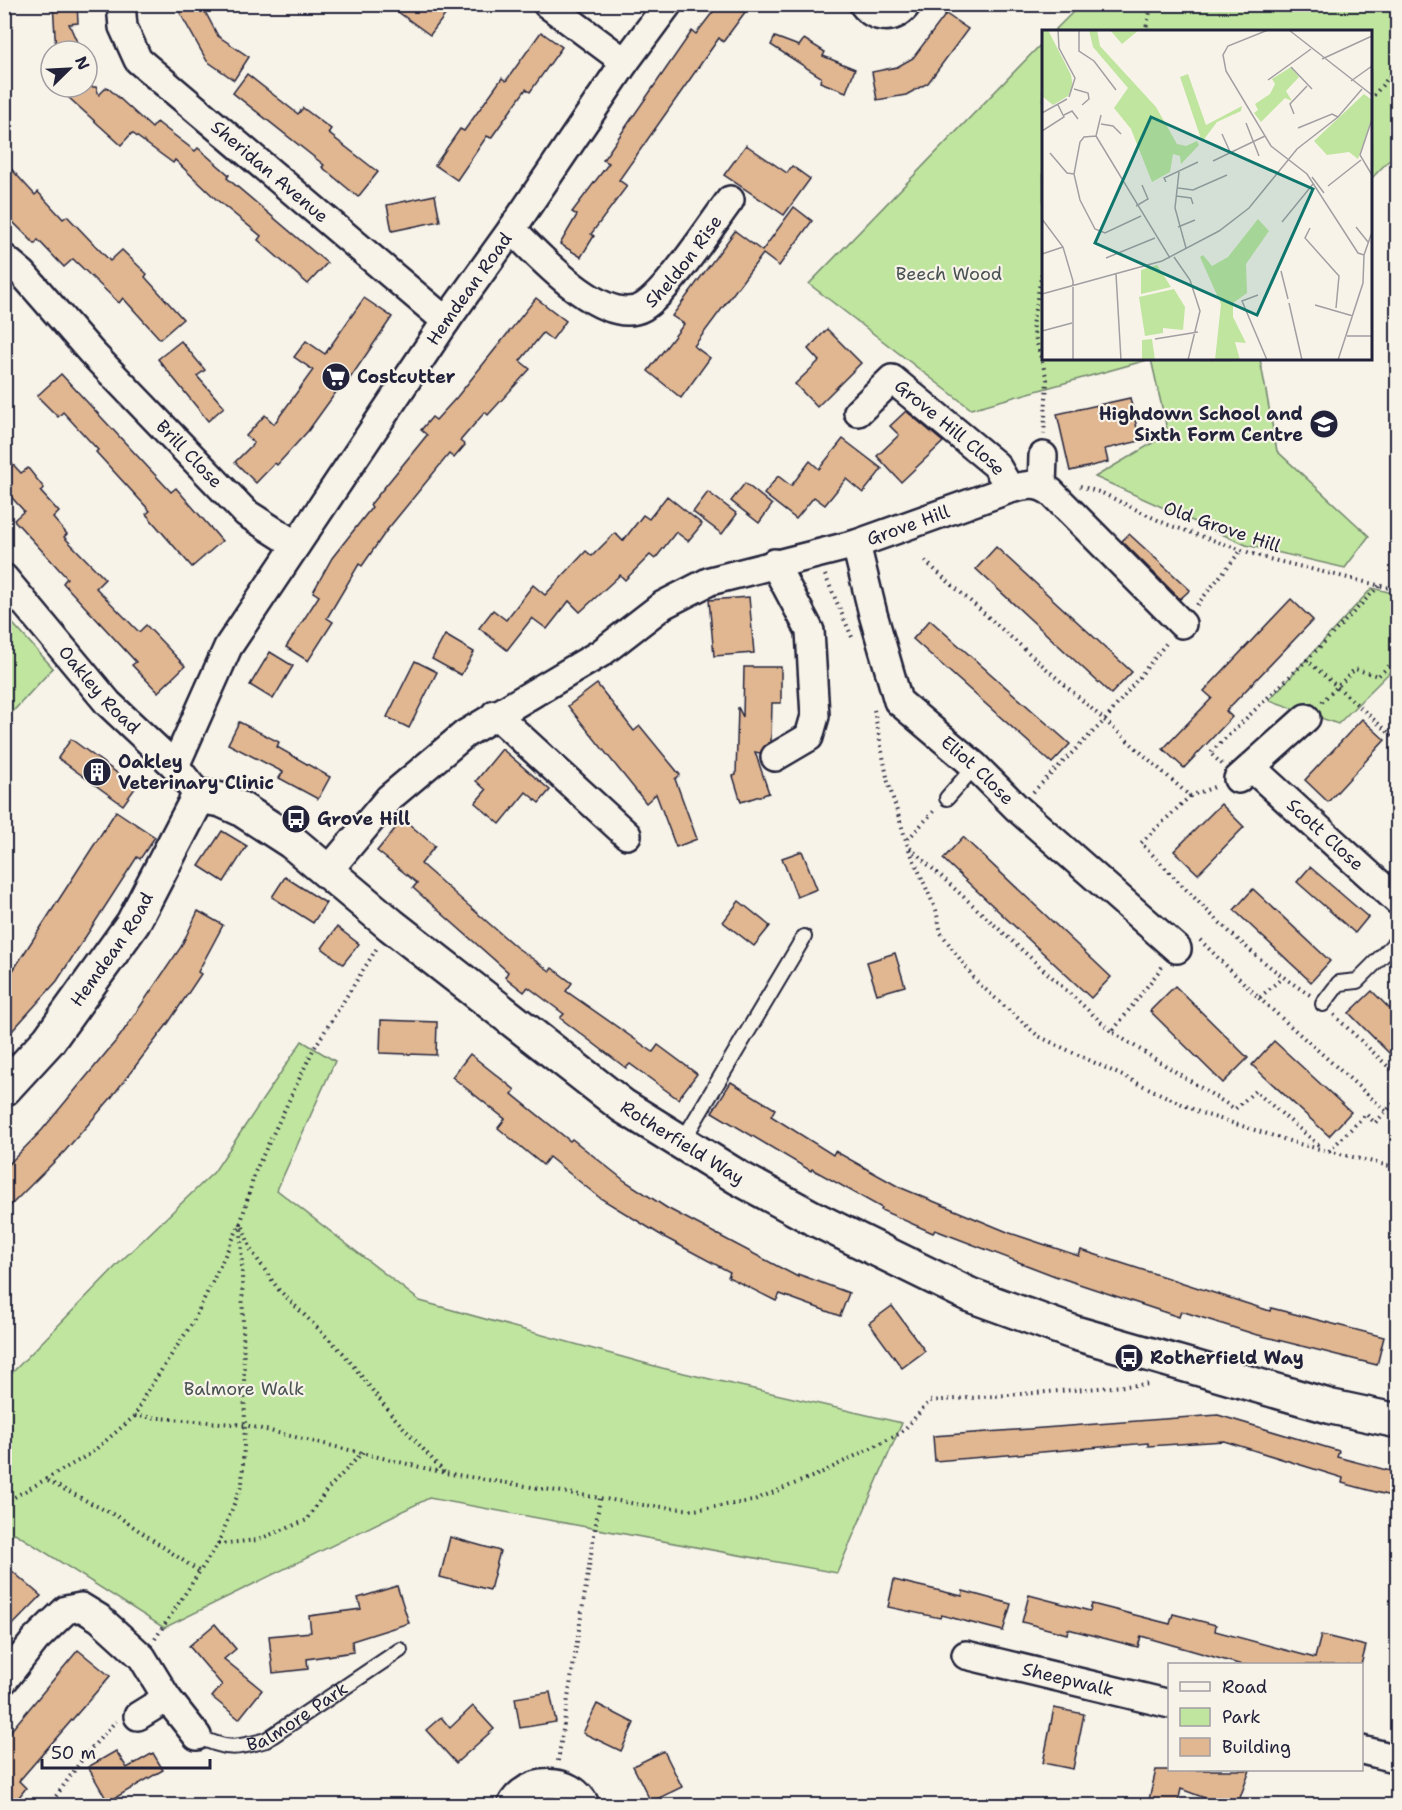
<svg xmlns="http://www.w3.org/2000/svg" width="1402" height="1810" viewBox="0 0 1402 1810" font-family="'Shantell Sans',sans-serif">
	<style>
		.green { fill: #c0e59f; stroke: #71846d; stroke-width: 1.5 }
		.building { fill: #e1b792; stroke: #22223b; stroke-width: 1.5 }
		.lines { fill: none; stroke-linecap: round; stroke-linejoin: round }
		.service-casing { stroke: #22223b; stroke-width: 18 }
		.minor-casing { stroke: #22223b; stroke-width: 32 }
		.tertiary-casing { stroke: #22223b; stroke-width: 38 }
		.path { stroke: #22223b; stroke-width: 4; stroke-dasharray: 1.5 4.5; stroke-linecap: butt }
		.service { stroke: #f7f3e8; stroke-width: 14 }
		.minor { stroke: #f7f3e8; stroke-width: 27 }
		.tertiary { stroke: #f7f3e8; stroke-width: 33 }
		.labels { text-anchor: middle; stroke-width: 4.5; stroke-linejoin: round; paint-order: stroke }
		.street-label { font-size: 18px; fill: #22223b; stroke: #f7f3e8 }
		.park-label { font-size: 18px; fill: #4a5354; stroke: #f7f3e8 }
		.poi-label { font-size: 18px; font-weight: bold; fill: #22223b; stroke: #f7f3e8; text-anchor: start }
		.inset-road { fill: none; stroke: #a29fa3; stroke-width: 1.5 }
		.view { fill: #0f766e; fill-opacity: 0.15; stroke: #0f766e; stroke-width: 3 }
		.inset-edge { fill: none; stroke: #22223b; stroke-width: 3 }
	</style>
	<rect width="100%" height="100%" fill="#f7f3e8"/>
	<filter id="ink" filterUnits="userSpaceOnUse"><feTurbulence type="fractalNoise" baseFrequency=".0167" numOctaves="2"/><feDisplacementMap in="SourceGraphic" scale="12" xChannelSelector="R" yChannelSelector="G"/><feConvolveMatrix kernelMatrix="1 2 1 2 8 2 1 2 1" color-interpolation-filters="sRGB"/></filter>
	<g filter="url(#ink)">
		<!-- green -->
		<g class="green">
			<polygon points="1080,5 1397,5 1397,152 1371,179 1370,32 1054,31"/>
			<polygon points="1043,42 1044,358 1260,359 1277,451 1369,536 1345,568 1246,545 1095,477 1168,434 1151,359 971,409 809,284"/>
			<polygon points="1372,588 1397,594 1397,665 1338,724 1269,700"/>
			<polygon points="5,615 53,668 5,720"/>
			<polygon points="302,1041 335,1061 277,1190 420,1301 662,1368 902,1423 837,1573 429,1498 164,1628 15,1533 5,1537 5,1380 121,1261 214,1172"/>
		</g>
		<!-- building -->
		<g class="building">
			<polygon points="53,4 77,4 78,23 69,24 81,51 56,51"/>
			<polygon points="175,4 201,4 218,36 249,57 234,80 207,61"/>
			<polygon points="387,4 432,4 446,14 430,35"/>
			<polygon points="719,4 751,4 723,42 719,38 619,180 627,186 591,234 594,236 581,257 560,244 577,215 572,212 609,163 603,160 692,31 696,34"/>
			<polygon points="946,14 968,29 928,83 906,95 877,100 872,72 897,67 913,58"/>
			<polygon points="541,32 562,47 530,92 526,89 491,138 487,136 457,180 435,165 460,129 464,131 502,78 506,81"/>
			<polygon points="775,37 799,46 804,39 825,52 823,56 855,69 846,92 820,82 821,77 771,45"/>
			<polygon points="247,74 298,114 303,108 331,129 328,133 378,172 358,197 322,167 324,165 233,93"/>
			<polygon points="57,87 96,87 99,95 107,87 152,128 157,122 195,151 198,148 229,175 227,178 327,263 308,284 258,240 261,236 217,200 175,160 173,163 132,133 121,145"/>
			<polygon points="746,145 787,173 792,166 810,179 784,215 724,175"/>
			<polygon points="4,161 35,195 38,192 63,219 67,216 110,261 122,250 147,274 145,277 183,319 160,339 123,298 119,303 73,259 64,267 38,240 35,244 4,213"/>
			<polygon points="435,195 440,221 392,231 387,205"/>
			<polygon points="794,207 812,221 779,266 763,254 750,271 694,346 710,358 681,398 648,371 684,324 672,316 735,231 762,251"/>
			<polygon points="364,298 392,317 342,390 339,388 308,431 277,465 275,463 256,483 235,462 254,443 246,436 265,415 274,424 313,370 294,357 306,341 325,354"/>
			<polygon points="536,298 566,321 552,340 543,333 520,361 530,369 488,415 485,412 460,441 465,445 454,458 449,454 387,530 362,566 359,564 327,618 333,622 308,661 286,647 319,596 313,592 332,558 372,507 370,505 427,435 421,430 432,417 436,420 457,397"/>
			<polygon points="827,329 861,363 817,407 795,384 819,361 808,349"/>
			<polygon points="181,341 205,370 197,376 224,407 208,421 158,359"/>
			<polygon points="61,374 171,492 176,488 222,541 192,567 146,514 150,511 96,452 98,450 63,412 58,417 37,396"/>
			<polygon points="1130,398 1140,441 1105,449 1108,462 1070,471 1057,414"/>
			<polygon points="906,411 943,442 901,482 877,456 899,435 890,426"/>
			<polygon points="843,439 882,469 863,493 846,479 825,505 814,497 796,519 764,494 778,476 791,486 810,461 819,469"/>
			<polygon points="4,455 21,473 28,468 44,488 40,491 59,512 53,518 67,534 64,537 105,579 96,588 139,632 146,625 185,666 158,692 132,665 136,662 63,583 67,578 14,520 24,511 4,489"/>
			<polygon points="745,483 772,505 759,523 731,501"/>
			<polygon points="708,492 737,514 722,534 693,512"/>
			<polygon points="667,496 702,524 688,541 676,532 655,559 650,555 625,580 620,575 580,612 569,601 547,629 532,618 507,650 479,628 493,610 506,620 533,585 545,595 586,551 592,556 615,533 623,541 643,515 649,519"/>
			<polygon points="1129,534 1190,590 1180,599 1122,541"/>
			<polygon points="996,547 1132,672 1111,694 976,569"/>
			<polygon points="749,597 754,653 714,656 709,600"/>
			<polygon points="1291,599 1313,620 1226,711 1232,717 1184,768 1163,749 1212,698 1204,691"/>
			<polygon points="930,620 1070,744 1052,763 913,639"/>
			<polygon points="445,635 474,652 461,675 432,659"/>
			<polygon points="270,652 293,666 273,699 250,685"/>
			<polygon points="415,661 437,672 409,728 387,717"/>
			<polygon points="744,667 781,667 781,703 772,703 771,741 760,753 755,752 769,793 741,802 733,776 736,775 738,707 743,717"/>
			<polygon points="597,684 634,731 640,726 680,775 675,779 697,839 676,847 656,794 646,803 568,706"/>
			<polygon points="1362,719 1385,740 1328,802 1305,780"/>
			<polygon points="239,722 279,742 277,747 330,777 318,799 279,778 283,772 228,744"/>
			<polygon points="71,739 136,787 123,805 58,758"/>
			<polygon points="502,749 550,790 539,803 526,792 500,824 475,803 486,790 476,781"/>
			<polygon points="1221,804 1244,827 1198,874 1174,851"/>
			<polygon points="116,811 155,837 140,859 137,857 57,981 4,1040 4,965 12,972"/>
			<polygon points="403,819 435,846 421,864 516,947 550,971 552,968 572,983 566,991 653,1052 658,1045 697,1074 678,1099 630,1064 626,1068 560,1018 564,1014 528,987 524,992 505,977 508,972 413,888 417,883 377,851"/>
			<polygon points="222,831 247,846 224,882 199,866"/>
			<polygon points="963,837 1111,977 1091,998 943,859"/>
			<polygon points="802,851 817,889 797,897 782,858"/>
			<polygon points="1310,867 1368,917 1355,933 1297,882"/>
			<polygon points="285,877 326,903 313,923 272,897"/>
			<polygon points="1253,889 1330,961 1311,982 1234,910"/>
			<polygon points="739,901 770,926 754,946 723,922"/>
			<polygon points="198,911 223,925 198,972 201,974 169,1022 111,1098 65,1151 4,1212 4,1169 42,1130 120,1036 181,947"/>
			<polygon points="337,927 359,944 343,964 322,948"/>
			<polygon points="895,953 905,986 877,994 867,962"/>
			<polygon points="1175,986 1248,1058 1223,1083 1150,1011"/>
			<polygon points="1372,991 1398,1017 1398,1062 1349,1013"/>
			<polygon points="381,1020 437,1022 436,1055 380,1053"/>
			<polygon points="1274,1041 1351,1112 1329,1136 1252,1065"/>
			<polygon points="470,1054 515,1090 512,1094 570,1141 572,1139 625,1181 667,1208 798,1277 798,1274 849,1293 840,1316 780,1294 776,1301 728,1277 730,1272 664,1237 600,1198 549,1157 543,1165 498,1128 505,1119 452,1077"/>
			<polygon points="731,1082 775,1109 771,1116 833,1155 835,1151 899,1187 1010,1233 1079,1256 1081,1250 1270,1311 1271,1308 1384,1337 1377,1365 1254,1334 1181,1311 1179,1317 1055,1276 935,1230 933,1233 881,1210 882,1208 812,1169 811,1171 712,1112"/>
			<polygon points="892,1306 925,1351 902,1368 869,1323"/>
			<polygon points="1218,1415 1339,1451 1337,1457 1398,1473 1398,1498 1342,1483 1343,1478 1224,1441 1148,1446 1148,1443 935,1461 933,1436"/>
			<polygon points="450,1537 500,1551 490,1590 440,1577"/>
			<polygon points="4,1564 41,1596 4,1634"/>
			<polygon points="894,1580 962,1596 963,1591 1011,1604 1003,1631 941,1615 940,1618 888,1607"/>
			<polygon points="397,1586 409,1623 352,1641 353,1652 307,1659 308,1669 273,1673 269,1636 311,1632 309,1616 361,1609 358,1598"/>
			<polygon points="1029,1595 1090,1611 1092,1604 1170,1624 1173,1614 1216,1625 1215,1631 1315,1658 1321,1635 1366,1646 1361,1665 1242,1665 1141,1636 1138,1647 1068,1629 1067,1634 1022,1622"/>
			<polygon points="215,1624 236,1649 224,1659 262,1690 239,1719 212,1697 222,1685 189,1646"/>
			<polygon points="78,1650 110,1676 19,1781 26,1788 12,1806 4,1806 4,1739"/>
			<polygon points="550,1692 556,1722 520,1728 515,1698"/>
			<polygon points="597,1704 634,1723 621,1751 583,1733"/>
			<polygon points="473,1706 494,1729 456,1763 426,1730 441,1717 450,1728"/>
			<polygon points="1054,1708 1084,1714 1073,1769 1043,1763"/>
			<polygon points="116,1751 127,1768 153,1753 163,1770 108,1802 88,1767"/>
			<polygon points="664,1751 682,1787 651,1802 633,1766"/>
			<polygon points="1156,1770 1250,1770 1237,1806 1226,1806 1181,1789 1177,1806 1149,1800"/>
		</g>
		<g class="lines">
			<!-- service casing -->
			<g class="service-casing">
				<g id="service">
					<polyline points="947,798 975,766"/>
					<polyline points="1323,1004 1339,983 1357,981 1398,940"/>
					<polyline points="682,1142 804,937"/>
					<path id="s1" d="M197,1736C226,1750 236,1749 266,1740L400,1650"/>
				</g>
			</g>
			<!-- minor casing -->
			<g class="minor-casing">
				<g id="minor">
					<path id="s2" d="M121,4L123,27L138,60L446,321"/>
					<polyline points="547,4 625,62"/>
					<path d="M863,4C875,20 896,21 907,4"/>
					<path id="s3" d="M512,229C537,254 604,329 643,307C667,293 712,224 730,200"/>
					<path id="s4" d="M4,258L23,274L91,352L246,513L296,545"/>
					<path id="s5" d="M858,412L892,379L996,465L1010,489"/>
					<polyline points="1042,486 1043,456"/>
					<path id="s6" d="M856,544L873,614L898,701L975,766L1017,808L1177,949"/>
					<polyline points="774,563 810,631 815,716 809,737 775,757"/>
					<path id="s7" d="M4,578L108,703L175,766L199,796"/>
					<polyline points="495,714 627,835"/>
					<path id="s8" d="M175,766L228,647L446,321L512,229L625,62L668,4"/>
					<path id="s9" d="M1252,768L1398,901"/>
					<polyline points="1238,779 1306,718"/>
					<path id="s10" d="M328,871L389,798L465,734L601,653L663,605L710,581L856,544L1010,489C1026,485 1037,482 1051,492L1182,624"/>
					<path id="s11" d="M966,1655L1170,1704"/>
					<polyline points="4,1680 36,1639 66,1610 81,1607 99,1618 142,1657 167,1698 197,1736"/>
					<polyline points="138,1716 167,1698"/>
					<polyline points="1362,1750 1398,1759"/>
					<path d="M511,1806C525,1777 572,1775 586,1806"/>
				</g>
			</g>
			<!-- tertiary casing -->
			<g class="tertiary-casing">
				<g id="tertiary">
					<path id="s12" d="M4,1089L49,1040L133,923L199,796L221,800L241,809L292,842L391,925L623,1106L739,1178L811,1217L970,1295L1075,1333L1332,1407L1398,1421"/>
				</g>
			</g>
			<!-- path -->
			<g class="path">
				<polyline points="1145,32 1152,4"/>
				<polyline points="1370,100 1398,66"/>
				<polyline points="1044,262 1032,325 1047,380 1044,435"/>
				<polyline points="1080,486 1102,493 1166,524 1265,558 1398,590"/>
				<polyline points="925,561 1190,796 1217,786"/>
				<polyline points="825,575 852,637"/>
				<polyline points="1379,586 1307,660 1398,741"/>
				<polyline points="1197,605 1242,549"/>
				<polyline points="1322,702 1355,669 1378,676 1398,658"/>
				<polyline points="874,710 888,782 908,847 936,910 941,933 976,981 1038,1036 1201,1113 1299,1144 1398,1168"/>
				<polyline points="1222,764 1210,753 1307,660"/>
				<polyline points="1033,792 1105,720 1168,641"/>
				<path d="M1190,796L1141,843C1194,897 1246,955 1310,995"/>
				<polyline points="908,839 935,810"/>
				<polyline points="910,848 1112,1032"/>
				<polyline points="1200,940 1259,998 1282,978"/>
				<polyline points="1162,967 1112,1032 1235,1109 1255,1091 1322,1148"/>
				<polyline points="1259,998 1386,1111"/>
				<polyline points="1334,1015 1398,1076"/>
				<polyline points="1329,1151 1366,1114 1375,1123 1398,1099"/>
				<polyline points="243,1227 251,1250 278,1289 343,1353 392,1415 444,1472"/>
				<polyline points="135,1416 245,1425 445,1473 643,1505 694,1510 752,1501 819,1474 901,1433 930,1401 1151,1384"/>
				<polyline points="48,1481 122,1519 200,1572"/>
				<polyline points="4,1503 90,1454 135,1416 145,1395 193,1322 241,1222 255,1172 313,1050 377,948"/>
				<polyline points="218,1544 257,1540 307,1520 326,1491 363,1452"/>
				<polyline points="155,1639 218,1544 242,1484 245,1425 241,1223"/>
				<polyline points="558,1761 600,1498"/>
				<polyline points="49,1806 86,1754 116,1721"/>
			</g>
			<!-- service -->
			<use href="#service" class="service"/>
			<!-- minor -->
			<use href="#minor" class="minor"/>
			<!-- tertiary -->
			<use href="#tertiary" class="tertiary"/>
		</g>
	</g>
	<!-- icons -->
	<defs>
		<g id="supermarket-disc" transform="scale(1.5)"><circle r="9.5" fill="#22223b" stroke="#f7f3e8"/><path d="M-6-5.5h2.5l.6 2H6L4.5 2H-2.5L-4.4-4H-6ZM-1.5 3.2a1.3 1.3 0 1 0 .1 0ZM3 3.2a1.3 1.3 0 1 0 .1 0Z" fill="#fff"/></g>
		<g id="school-disc" transform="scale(1.5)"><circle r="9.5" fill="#22223b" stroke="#f7f3e8"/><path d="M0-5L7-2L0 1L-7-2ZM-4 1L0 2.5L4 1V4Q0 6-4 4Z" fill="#fff"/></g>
		<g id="building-disc" transform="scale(1.5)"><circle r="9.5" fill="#22223b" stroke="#f7f3e8"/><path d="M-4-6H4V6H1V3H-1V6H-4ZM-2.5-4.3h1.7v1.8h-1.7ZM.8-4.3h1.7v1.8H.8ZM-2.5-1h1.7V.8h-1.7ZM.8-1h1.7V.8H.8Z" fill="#fff"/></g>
		<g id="bus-disc" transform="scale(1.5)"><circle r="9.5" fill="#22223b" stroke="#f7f3e8"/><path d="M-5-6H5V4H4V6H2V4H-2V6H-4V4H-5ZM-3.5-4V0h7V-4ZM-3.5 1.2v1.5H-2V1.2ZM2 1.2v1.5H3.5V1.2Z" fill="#fff"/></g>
	</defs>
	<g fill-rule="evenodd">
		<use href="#supermarket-disc" x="336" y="377"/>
		<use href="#school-disc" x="1324" y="424"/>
		<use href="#building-disc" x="97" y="772"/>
		<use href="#bus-disc" x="296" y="819"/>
		<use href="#bus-disc" x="1129" y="1358"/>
	</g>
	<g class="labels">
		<!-- street labels -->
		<g class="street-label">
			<text dy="6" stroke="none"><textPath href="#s2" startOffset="232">Sheridan Avenue</textPath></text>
			<text dy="6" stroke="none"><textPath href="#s3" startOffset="222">Sheldon Rise</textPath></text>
			<text dy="6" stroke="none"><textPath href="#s8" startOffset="562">Hemdean Road</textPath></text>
			<text dy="6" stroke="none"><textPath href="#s5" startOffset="123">Grove Hill Close</textPath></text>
			<text dy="6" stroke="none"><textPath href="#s4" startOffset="270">Brill Close</textPath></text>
			<text dy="6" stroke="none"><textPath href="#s10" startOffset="690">Grove Hill</textPath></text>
			<text transform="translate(1222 527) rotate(19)" y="6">Old Grove Hill</text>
			<text dy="6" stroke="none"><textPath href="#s7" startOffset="147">Oakley Road</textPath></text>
			<text dy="6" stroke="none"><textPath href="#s6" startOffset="268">Eliot Close</textPath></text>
			<text dy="6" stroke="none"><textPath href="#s9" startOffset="99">Scott Close</textPath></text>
			<text dy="6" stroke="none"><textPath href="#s12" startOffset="177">Hemdean Road</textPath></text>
			<text dy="6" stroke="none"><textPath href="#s12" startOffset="952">Rotherfield Way</textPath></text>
			<text dy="6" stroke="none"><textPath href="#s11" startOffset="105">Sheepwalk</textPath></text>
			<text dy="6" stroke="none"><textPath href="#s1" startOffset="110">Balmore Park</textPath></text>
		</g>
		<!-- park labels -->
		<g class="park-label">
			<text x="949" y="280">Beech Wood</text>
			<text x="244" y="1395">Balmore Walk</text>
		</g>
		<!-- poi labels -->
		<g class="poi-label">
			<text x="357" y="383">Costcutter</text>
			<text x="1303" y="420" text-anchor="end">Highdown School and<tspan x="1303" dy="21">Sixth Form Centre</tspan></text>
			<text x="118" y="768">Oakley<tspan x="118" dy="21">Veterinary Clinic</tspan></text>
			<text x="317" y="825">Grove Hill</text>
			<text x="1150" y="1364">Rotherfield Way</text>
		</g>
	</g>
	<!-- overview -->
	<g transform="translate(1042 30)">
		<rect width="330" height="330" fill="#f7f3e8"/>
		<path d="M0,0H6L29,45L31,57L26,66L11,75L0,66ZM47,0H55L58,16L114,77L135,114L144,116L155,111L157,115L139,134L138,126L131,124L128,142L110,152L89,99L72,78L86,58L51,17ZM68,0H97L80,14ZM249,37L257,47L244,61L250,71L243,68L219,92L212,83L216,80L213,74L228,64L233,54L230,49ZM146,44L164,95L200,76L199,81L175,92L160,112L138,47ZM322,64L330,70V88L316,129L307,122L285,125L272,111ZM216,189L227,201L204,234L205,263L191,273V287L204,313L193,312L198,330H173L179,274L158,227L161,225L170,236L186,227ZM115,235L129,257L99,264V240ZM132,259L143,277L141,300L121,298V303L103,306L97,267ZM110,309L113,330H100V310Z" fill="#c0e59f"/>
		<path class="inset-road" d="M16,0L17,18L33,48L27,67M37,0V21L52,31L74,60M226,0L186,16L181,25L184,41L229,116L265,144L316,223L322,225M247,0L330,65M280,29L330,6M249,37L270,59M226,50L269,19M309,51L330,36M32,59L46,63L47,69L40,75M0,83L25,69M252,84L248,74L265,56M22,85L30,81L36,89M330,89L318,125L330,145M204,93L217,126M59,94L71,96L79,104M256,98L290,84L296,87M0,101L22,87L16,75M180,104L189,124M54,106L42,107L38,112L32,144L38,170L53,199L63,203L99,186M54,106L128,228M54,106L59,85M8,123L25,143L32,144M171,131L223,106M137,142L133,178L144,218M270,147L282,163M124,152L122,148L156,132M286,156L319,130M136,158L151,160L185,145M134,166L149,168L151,174M94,176L106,169L100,155M0,189L21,217L31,251V330M240,192L271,154M136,197L153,190M314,197L326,212M268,198L263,208L297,246L294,278M0,224L21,217M132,227L148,250L158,281L146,330M64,228L113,208M239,241L246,269M74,244L79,330M0,264L120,231L177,201L207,178L255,119L296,87L320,59M216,265L200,271L225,330M247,273L260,330M273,275L311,286M0,301L30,293M305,306H330M113,309L156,302M296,330L321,253L322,225L330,202"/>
		<path class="view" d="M109,87L271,159L215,285L53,213Z"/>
		<rect width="330" height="330" class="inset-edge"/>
	</g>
	<!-- margin -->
	<rect width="1402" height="1810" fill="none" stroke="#f7f3e8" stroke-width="24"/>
	<rect x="12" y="12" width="1378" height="1786" fill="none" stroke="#22223b" stroke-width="2" filter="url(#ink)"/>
	<!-- legend -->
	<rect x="1168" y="1663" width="195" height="108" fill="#f7f3e8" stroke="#a29fa3" stroke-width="1.5"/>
	<rect x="1180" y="1682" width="30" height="9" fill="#f7f3e8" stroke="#a29fa3" stroke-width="1.5"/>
	<text x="1222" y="1693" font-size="18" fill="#22223b">Road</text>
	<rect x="1180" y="1708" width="30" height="18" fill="#c0e59f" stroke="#a29fa3" stroke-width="1.5"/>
	<text x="1222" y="1723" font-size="18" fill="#22223b">Park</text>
	<rect x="1180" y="1738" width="30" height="18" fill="#e1b792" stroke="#a29fa3" stroke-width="1.5"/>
	<text x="1222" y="1753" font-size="18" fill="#22223b">Building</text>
	<!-- north arrow -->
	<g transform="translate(69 69) rotate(66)"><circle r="28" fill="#f7f3e8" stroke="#a29fa3" stroke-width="1.5"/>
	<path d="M0-4.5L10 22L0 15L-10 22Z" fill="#22223b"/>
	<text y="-9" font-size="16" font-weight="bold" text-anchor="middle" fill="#22223b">N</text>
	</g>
	<!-- scale -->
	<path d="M42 1759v9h168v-9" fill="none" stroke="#22223b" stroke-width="3"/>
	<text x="51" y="1759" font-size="18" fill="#22223b" stroke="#f7f3e8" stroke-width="4.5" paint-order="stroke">50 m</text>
</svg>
